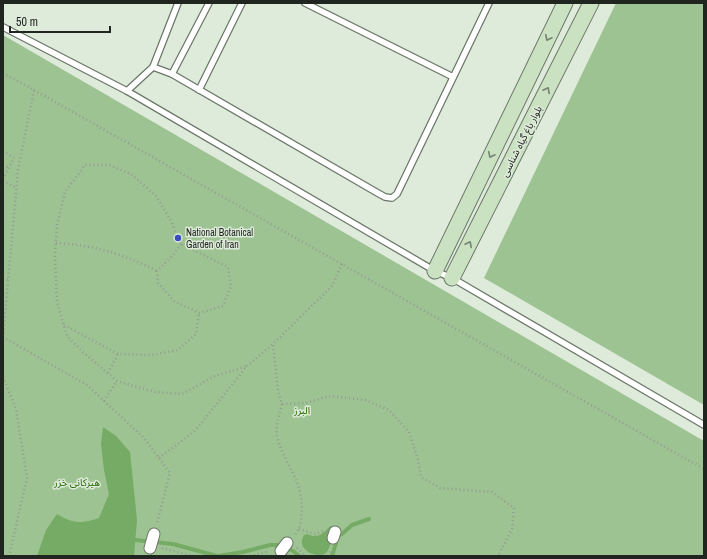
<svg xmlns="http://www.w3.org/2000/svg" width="707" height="559" viewBox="0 0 707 559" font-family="'Archivo Narrow','Noto Sans Arabic',sans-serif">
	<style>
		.green { fill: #9dc392 }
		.water { fill: #76ab65 }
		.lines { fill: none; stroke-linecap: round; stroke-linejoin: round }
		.stream { stroke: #76ab65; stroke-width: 4 }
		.lane-casing { stroke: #6c7769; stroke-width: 8 }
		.street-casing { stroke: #6c7769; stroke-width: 13 }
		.secondary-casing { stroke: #6c7769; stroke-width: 17 }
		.path { stroke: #939c90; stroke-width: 2.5; stroke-dasharray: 1 3; stroke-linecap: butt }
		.lane { stroke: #fff; stroke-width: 5.5 }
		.street { stroke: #fff; stroke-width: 11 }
		.secondary { stroke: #cae2c1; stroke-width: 15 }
		.oneway { stroke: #758470 }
		.poi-dot { fill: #3c4dc0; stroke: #deebdb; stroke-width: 1.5 }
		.labels { text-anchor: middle; stroke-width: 3; stroke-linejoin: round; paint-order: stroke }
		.street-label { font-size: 10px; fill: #20251f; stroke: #deebdb }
		.poi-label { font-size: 10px; fill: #20251f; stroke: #deebdb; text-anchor: start }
		.park-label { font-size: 10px; fill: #246800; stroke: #deebdb }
	</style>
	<rect width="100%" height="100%" fill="#deebdb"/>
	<!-- green -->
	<g class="green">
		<polygon points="616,3 704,3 704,405 484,278"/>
		<polygon points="3,35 704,441 704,556 3,556"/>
	</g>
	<!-- water -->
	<g class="water">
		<path d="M103,427L116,436L130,452L137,520L134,556H37L46,530L57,514C74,524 81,524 99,518L109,494L104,470L101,444Z"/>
		<path d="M330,526H332L333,528C332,536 332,546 326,553C317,559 295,550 304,535C308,533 309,535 313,536C320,537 326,531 330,526Z"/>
	</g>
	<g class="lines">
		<!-- stream -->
		<g class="stream">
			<polyline points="335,536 342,534 352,525 369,519"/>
			<polyline points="135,540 173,544 217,556"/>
			<polyline points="218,556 243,552 270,545 280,545 293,551 299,556"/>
			<polyline points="332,556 336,543 336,538"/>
		</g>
		<!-- lane casing -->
		<g class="lane-casing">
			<g id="lane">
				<polyline points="305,3 453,77"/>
				<polyline points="3,27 127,91 435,271 452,278 704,425"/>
				<polyline points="153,67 172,74 376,192 385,197 392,198 397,194 489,3"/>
				<polyline points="172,74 209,3"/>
				<polyline points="199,90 242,3"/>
				<polyline points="127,91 153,67 178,3"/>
			</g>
		</g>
		<!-- street casing -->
		<g class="street-casing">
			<g id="street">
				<polyline points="333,538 335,532"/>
				<polyline points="150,548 154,534"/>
				<polyline points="281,551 287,543"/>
			</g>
		</g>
		<!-- secondary casing -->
		<g class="secondary-casing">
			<g id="secondary">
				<polyline points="435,271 565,3"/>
				<polyline points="452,278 591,3"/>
			</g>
		</g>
		<!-- path -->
		<g class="path">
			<polyline points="3,73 34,90 18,170 3,337"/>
			<polyline points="34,90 704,469"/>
			<polyline points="3,151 14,158 3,179"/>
			<polyline points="3,165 9,168"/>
			<polyline points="3,181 16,188"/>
			<path d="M56,243C94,245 123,254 157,271"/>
			<polyline points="181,244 173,255 157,271 158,283 174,301 199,313 223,306 231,286 228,267 181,244 171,221 156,196 131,174 109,165 85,165 65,192 57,225 55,255 57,302 67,336 84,353 117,381 155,392 182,394 215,376 247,366"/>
			<polyline points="342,264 332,286 273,344 278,391 282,404 306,403 329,396 365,400 389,410 409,432 418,460 421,477 440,488 492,492 514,508 512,529 498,556"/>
			<polyline points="3,278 8,280"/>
			<polyline points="64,325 118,354"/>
			<polyline points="3,337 87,385 144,438 170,473 157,523"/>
			<polyline points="3,341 3,377 16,409 27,478 9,556"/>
			<polyline points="108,373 118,354 152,355 178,350 196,334 199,313"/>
			<polyline points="104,401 117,381"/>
			<path d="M282,404C280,414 275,423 277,434C279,451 291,467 297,482C303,497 305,524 294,536"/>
			<polyline points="159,458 195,431 247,366 273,344"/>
			<polyline points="299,529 315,534 323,531"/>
			<polyline points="162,548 193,556"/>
			<polyline points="297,548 305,556"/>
			<polyline points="250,556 269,551"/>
			<polyline points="328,556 332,549"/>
		</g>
		<!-- lane -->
		<use href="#lane" class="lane"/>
		<!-- street -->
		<use href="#street" class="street"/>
		<!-- secondary -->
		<use href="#secondary" class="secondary"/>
	</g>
	<!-- one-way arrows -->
	<defs><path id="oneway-chevron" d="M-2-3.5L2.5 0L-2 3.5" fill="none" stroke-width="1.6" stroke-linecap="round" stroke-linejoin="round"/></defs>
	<g class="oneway">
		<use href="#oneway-chevron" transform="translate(548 38) rotate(116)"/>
		<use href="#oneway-chevron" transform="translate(547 90) rotate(-63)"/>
		<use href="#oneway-chevron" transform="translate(491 155) rotate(116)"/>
		<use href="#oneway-chevron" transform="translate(469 244) rotate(-63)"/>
	</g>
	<!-- markers -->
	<circle class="poi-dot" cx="178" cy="238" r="4"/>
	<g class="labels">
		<!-- street labels -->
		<g class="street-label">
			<text transform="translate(521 141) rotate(-63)" y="4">بلوار باغ گیاه شناسی</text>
		</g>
		<!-- poi labels -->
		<g class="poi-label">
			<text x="186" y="236">National Botanical<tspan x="186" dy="12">Garden of Iran</tspan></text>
		</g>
		<!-- park labels -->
		<g class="park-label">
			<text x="302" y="414">البرز</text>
			<text x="77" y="486">هیرکانی خزر</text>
		</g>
	</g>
	<!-- border -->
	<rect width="707" height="559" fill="none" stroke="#20251f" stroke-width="8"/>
	<!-- scale -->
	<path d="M10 26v6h100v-6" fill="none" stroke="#20251f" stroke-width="2"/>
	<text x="16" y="26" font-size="12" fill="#20251f" stroke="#deebdb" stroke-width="3" paint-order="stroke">50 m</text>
</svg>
